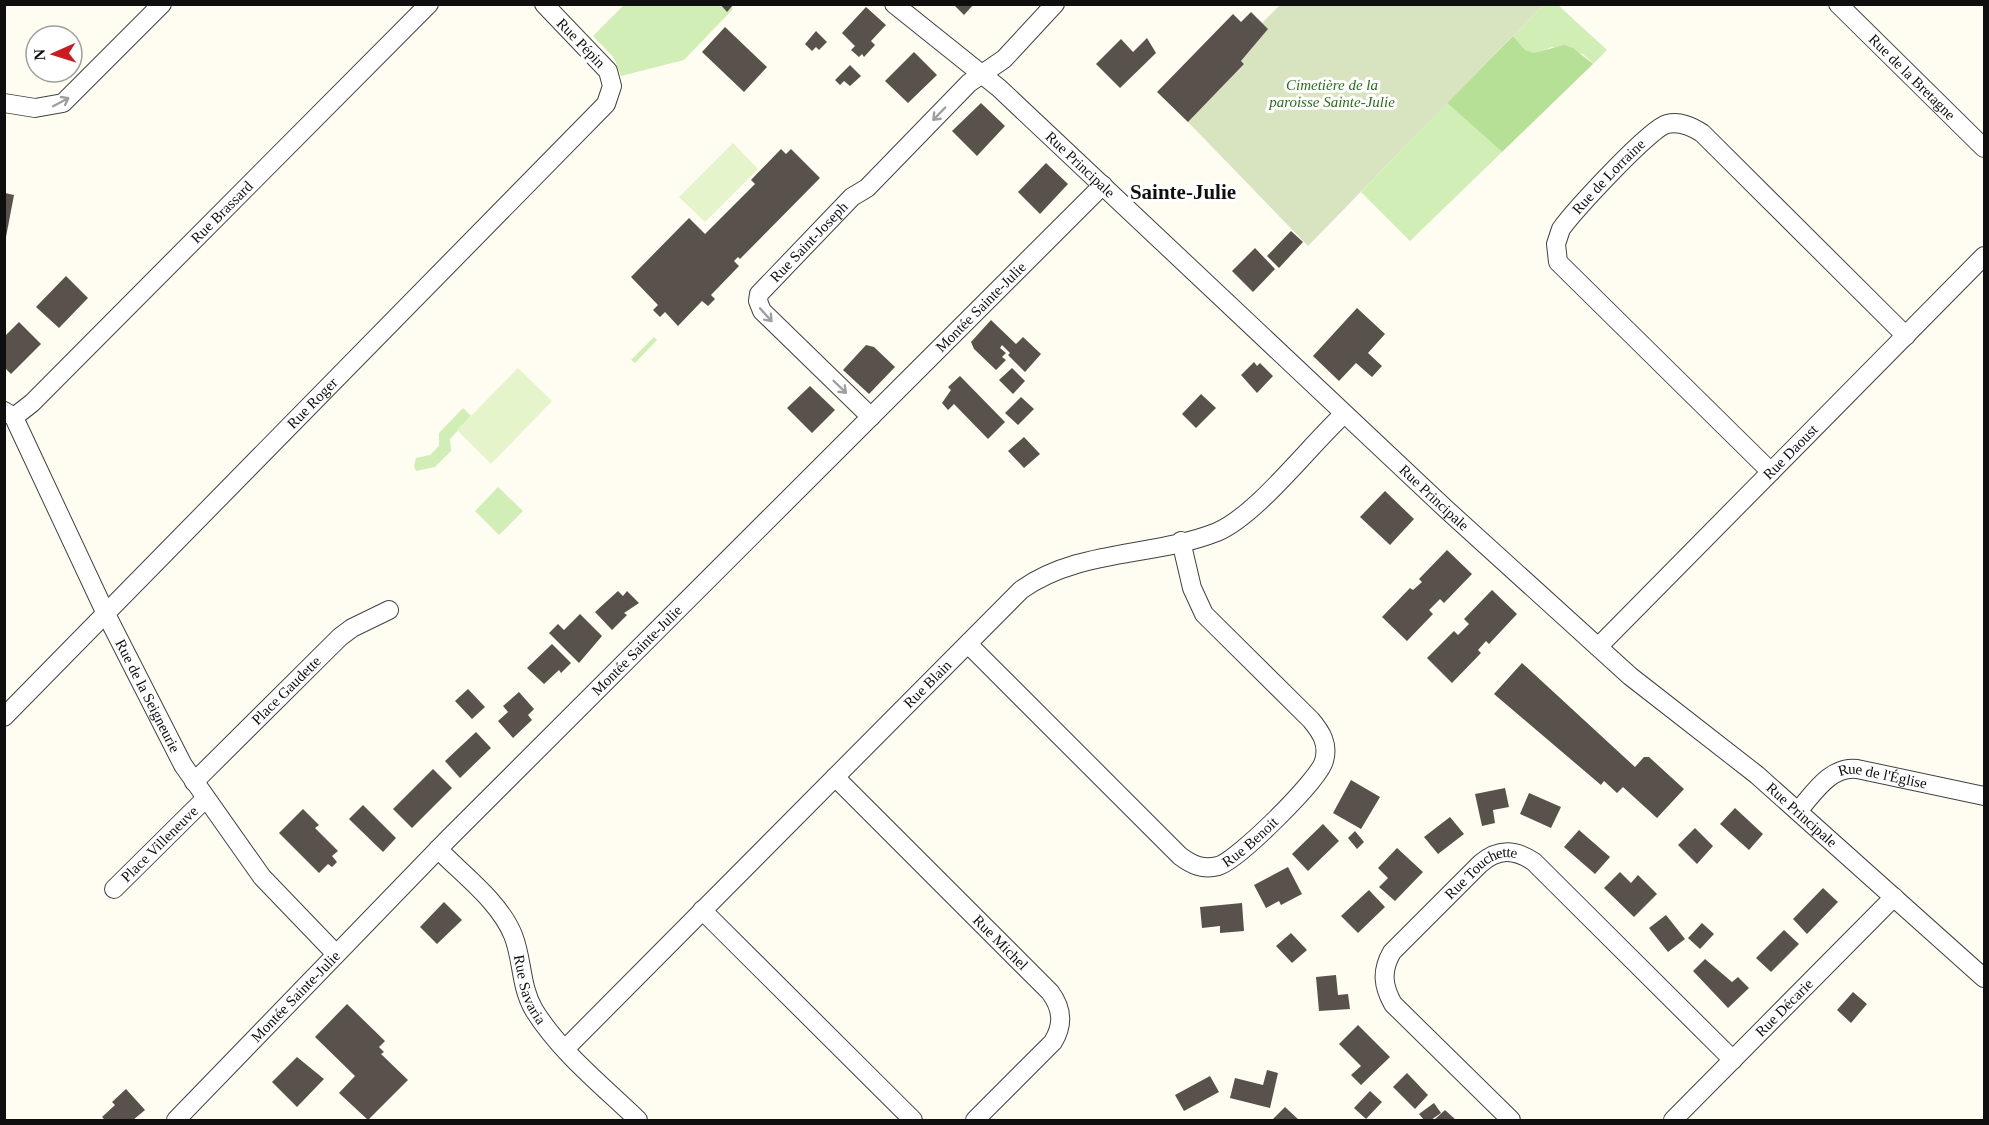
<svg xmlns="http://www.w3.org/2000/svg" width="1989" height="1125" viewBox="0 0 1989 1125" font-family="Georgia,serif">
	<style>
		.green { fill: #d2eeb7 }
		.forest { fill: #b5e095 }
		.cemetery { fill: #d8e4c0 }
		.pitch { fill: #e5f4ca }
		.building { fill: #59514b }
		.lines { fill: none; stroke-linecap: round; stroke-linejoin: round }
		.minor-casing { stroke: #424242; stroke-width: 20 }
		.minor { stroke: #fff; stroke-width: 18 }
		.oneway { stroke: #9f9f9f }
		.labels { text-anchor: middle; stroke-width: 6; stroke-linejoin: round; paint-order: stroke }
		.street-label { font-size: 15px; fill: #0f0f0f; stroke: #fff }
		.park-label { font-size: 15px; font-style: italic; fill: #296e19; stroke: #fff }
		.district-label { font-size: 21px; font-weight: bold; fill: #0f0f0f; stroke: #fff }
	</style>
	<rect width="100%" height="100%" fill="#fffdf2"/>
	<!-- green -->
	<g class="green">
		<polygon points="720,4 727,11 731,7 733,9 684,60 621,76 614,58 593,36 624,5"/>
		<polygon points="1543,5 1558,5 1607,50 1593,64 1583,54 1552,47 1534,54 1525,51 1513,36"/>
		<polygon points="1447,103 1502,152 1410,241 1361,192"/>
		<polygon points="654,337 657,340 635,363 631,360"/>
		<polygon points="463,408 471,416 450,439 451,451 435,467 416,471 414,466 416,458 430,455 439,446 439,433"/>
		<polygon points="498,487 523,511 499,535 475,511"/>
	</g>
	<!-- forest -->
	<polygon class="forest" points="1513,36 1525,50 1534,53 1564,45 1573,48 1593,64 1502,152 1447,103"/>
	<!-- cemetery -->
	<polygon class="cemetery" points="1280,5 1543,5 1308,246 1188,122 1244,64 1241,61 1268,29 1262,23"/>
	<!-- pitch -->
	<g class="pitch">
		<polygon points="733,143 758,169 705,222 679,197"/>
		<polygon points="518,368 552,401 491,464 457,430"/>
	</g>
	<!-- building -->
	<g class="building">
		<polygon points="720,4 734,4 727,12"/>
		<polygon points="953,4 974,4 964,15"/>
		<polygon points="866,7 886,25 871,41 875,45 864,57 862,54 859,57 851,50 855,46 842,33"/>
		<polygon points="1251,12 1268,29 1241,61 1244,64 1188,122 1157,92 1233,14 1241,22"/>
		<polygon points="725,27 767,67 744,92 702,52"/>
		<polygon points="816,31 827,42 819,50 816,47 812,51 805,44"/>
		<polygon points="1147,38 1156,53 1120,88 1096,64 1121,39 1133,52"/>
		<polygon points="914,52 937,75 908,103 885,81"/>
		<polygon points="850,65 861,76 850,86 844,81 840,85 835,80"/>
		<polygon points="981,103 1005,126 977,156 952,131"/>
		<polygon points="781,149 786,154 791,149 820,178 740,259 738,257 734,261 739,266 711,295 715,299 708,306 702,301 678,326 665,312 660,317 653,310 658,305 631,277 689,218 705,234 755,184 751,180"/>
		<polygon points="1046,163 1068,184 1040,214 1018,192"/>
		<polygon points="5,193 14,195 6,237 5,237"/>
		<polygon points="1291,231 1303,242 1279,268 1267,256"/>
		<polygon points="1255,248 1275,269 1253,292 1232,271"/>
		<polygon points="66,276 88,298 59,328 36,307"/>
		<polygon points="1357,308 1385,334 1368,353 1382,366 1372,377 1356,363 1339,381 1313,356"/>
		<polygon points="991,320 1016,344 1023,337 1041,354 1025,372 1008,355 1010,353 1002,345 1000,348 1006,353 1002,357 1006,360 996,370 974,349 971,342"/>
		<polygon points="19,322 41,344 11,374 4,367 4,337"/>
		<polygon points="866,345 874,347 895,367 869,394 843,370"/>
		<polygon points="1254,362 1257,366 1260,363 1273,376 1257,393 1241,375"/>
		<polygon points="1012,368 1025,381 1013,394 999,380"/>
		<polygon points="960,376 1005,422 988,439 954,404 948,410 942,403 951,390 948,387"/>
		<polygon points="810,386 835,410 812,433 787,408"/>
		<polygon points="1201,394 1216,408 1196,428 1182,414"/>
		<polygon points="1021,397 1034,409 1018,425 1005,413"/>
		<polygon points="1024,437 1040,454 1024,468 1008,451"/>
		<polygon points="1385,491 1414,519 1390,545 1360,517"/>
		<polygon points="1447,550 1472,574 1444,603 1440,599 1429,610 1433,614 1407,641 1382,617 1410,588 1413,590 1422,582 1419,579"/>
		<polygon points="1492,590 1517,614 1489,644 1486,641 1478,650 1481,653 1452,683 1427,658 1454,631 1458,635 1469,624 1464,619"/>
		<polygon points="618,591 623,596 627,591 639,603 624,613 627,615 612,630 595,612"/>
		<polygon points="580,614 602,636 579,663 549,633 558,624 564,630"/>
		<polygon points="552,644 571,663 561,673 559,670 544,684 527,668"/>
		<polygon points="1522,663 1635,767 1644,757 1649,757 1684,789 1657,818 1623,787 1617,793 1604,781 1601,785 1494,694"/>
		<polygon points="468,689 485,707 472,719 455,701"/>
		<polygon points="519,692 534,709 528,715 532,720 513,738 498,721 508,712 503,706"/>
		<polygon points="476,732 491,748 460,778 445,761"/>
		<polygon points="433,769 452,788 412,828 393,809"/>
		<polygon points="1351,780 1380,797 1361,829 1333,813"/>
		<polygon points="1505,788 1509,807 1493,810 1495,823 1482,826 1475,794"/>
		<polygon points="1529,793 1561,807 1551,828 1520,814"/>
		<polygon points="363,805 396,838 383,852 349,819"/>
		<polygon points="1735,808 1763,834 1749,850 1720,824"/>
		<polygon points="303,809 319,825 315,828 338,851 332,856 337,862 332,867 328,864 319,873 279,833"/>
		<polygon points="1450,817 1464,834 1438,854 1424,837"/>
		<polygon points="1323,824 1339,841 1308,871 1292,854"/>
		<polygon points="1695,828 1713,846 1697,864 1678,845"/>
		<polygon points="1579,830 1610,857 1595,874 1564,847"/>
		<polygon points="1355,831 1364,842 1357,849 1348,838"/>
		<polygon points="1397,848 1423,872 1395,901 1379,887 1388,878 1378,868"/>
		<polygon points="1288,867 1302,894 1281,905 1279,901 1266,908 1254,885"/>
		<polygon points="1620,872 1631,883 1638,875 1657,894 1634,917 1604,888"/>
		<polygon points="1823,888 1838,902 1807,934 1793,919"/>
		<polygon points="1369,890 1385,907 1358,933 1341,916"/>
		<polygon points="444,902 462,920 437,944 420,927"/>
		<polygon points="1242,903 1244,931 1220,933 1220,926 1202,928 1200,907"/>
		<polygon points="1666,915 1685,939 1668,952 1649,928"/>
		<polygon points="1702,923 1714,934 1700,949 1688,938"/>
		<polygon points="1784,930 1799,944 1771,972 1756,958"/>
		<polygon points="1291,933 1307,950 1292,963 1276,946"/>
		<polygon points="1705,959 1732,982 1738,977 1749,988 1728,1008 1693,971"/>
		<polygon points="1336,975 1338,995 1348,994 1350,1009 1319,1011 1316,977"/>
		<polygon points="1853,992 1867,1004 1851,1023 1837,1010"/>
		<polygon points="347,1004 385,1041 379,1047 384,1052 381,1054 408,1080 368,1120 339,1093 355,1076 315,1037"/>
		<polygon points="1358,1025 1390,1057 1361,1085 1351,1075 1361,1066 1339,1044"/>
		<polygon points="297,1057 324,1079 297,1107 272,1082"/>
		<polygon points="1267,1070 1278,1073 1270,1108 1230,1098 1235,1078 1263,1085"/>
		<polygon points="1407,1073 1428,1095 1415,1109 1393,1087"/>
		<polygon points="1210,1076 1219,1092 1184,1111 1175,1095"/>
		<polygon points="126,1089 145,1110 133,1120 105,1120 102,1117 115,1105 112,1102"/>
		<polygon points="1370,1091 1382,1102 1366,1119 1354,1108"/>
		<polygon points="1434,1103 1441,1113 1431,1120 1424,1120 1419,1114"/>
		<polygon points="1285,1107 1299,1120 1272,1120"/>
		<polygon points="1445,1110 1456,1120 1434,1120"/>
	</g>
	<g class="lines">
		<!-- minor casing -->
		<g class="minor-casing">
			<g id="minor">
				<path id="s1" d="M894,4L999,88L1447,510L1630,676L1757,775L1984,978"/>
				<path id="s2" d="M1838,4L1984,148"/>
				<polyline points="4,103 35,108 63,103 162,4"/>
				<path id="s3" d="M4,411L14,417L17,424L106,614L183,765L262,877L336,954"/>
				<path id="s4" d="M14,417L32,403L429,4"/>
				<path id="s5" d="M871,417L762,311L758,301L759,294L852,197L867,188L969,83L1004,59L1055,4"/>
				<path id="s6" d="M1771,472L1558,262L1556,244L1561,229C1574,211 1650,128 1667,124C1680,121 1691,126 1702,133L1906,336"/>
				<path id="s7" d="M968,644L1180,856C1192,865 1203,870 1218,866C1237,861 1319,780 1324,761C1329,744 1321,732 1311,720L1204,614L1192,588L1181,541"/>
				<path id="s8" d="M1598,647L1984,256"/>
				<path id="s9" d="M4,717L606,104L612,86L608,71L544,4"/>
				<path id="s10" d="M835,777L1050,992C1062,1008 1064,1024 1053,1042L975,1120"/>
				<path id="s11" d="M194,782L340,637L352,628L389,610"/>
				<path id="s12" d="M1798,811C1814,793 1830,766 1857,769L1984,796"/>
				<path id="s13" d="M438,849C463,875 499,901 513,935C523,960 520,986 534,1010C560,1052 603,1086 638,1120"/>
				<path id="s14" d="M114,889L205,799"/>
				<polyline points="702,910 913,1120"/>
				<path id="s15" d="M566,1048L1021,590C1078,549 1154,557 1217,532C1257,515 1310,445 1344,414"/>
				<path id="s16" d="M176,1120L448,839L1103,185"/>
				<path id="s17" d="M1511,1120L1393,1004C1383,986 1381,971 1392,952L1480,864C1498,848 1515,849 1534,862L1733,1060"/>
				<path id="s18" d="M1673,1120L1894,897"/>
			</g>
		</g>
		<!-- minor -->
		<use href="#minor" class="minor"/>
	</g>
	<!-- one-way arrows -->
	<defs><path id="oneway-shaft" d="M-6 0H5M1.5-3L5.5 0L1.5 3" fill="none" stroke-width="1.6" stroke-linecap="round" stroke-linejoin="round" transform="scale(1.5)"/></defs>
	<g class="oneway">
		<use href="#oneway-shaft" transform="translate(61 102) rotate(-28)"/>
		<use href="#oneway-shaft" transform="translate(939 114) rotate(134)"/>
		<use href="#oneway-shaft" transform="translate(766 315) rotate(48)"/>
		<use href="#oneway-shaft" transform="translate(840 387) rotate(44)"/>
	</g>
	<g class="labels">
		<!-- street labels -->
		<g class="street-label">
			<text transform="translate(581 43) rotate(46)" y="5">Rue Pépin</text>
			<text dy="5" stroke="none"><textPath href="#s2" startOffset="104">Rue de la Bretagne</textPath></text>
			<text dy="5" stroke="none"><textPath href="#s1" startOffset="246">Rue Principale</textPath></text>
			<text dy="5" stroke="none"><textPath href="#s6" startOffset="404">Rue de Lorraine</textPath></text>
			<text dy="5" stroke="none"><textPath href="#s4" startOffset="292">Rue Brassard</textPath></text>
			<text dy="5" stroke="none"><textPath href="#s5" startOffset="242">Rue Saint-Joseph</textPath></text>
			<text dy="5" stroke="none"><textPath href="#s16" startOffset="1144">Montée Sainte-Julie</textPath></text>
			<text dy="5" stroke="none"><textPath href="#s9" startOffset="440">Rue Roger</textPath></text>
			<text dy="5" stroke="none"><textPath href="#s8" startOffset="274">Rue Daoust</textPath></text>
			<text dy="5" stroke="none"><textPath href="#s1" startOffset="732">Rue Principale</textPath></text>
			<text dy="5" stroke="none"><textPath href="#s16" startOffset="658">Montée Sainte-Julie</textPath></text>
			<text dy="5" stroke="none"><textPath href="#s15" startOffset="513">Rue Blain</textPath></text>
			<text dy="5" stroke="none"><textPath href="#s11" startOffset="130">Place Gaudette</textPath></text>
			<text dy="5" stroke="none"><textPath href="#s3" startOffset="321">Rue de la Seigneurie</textPath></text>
			<text dy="5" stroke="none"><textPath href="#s12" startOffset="102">Rue de l'Église</textPath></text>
			<text dy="5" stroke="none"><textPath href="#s1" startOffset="1218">Rue Principale</textPath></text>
			<text dy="5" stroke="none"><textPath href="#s7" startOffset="381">Rue Benoit</textPath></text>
			<text dy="5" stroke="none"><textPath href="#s14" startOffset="64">Place Villeneuve</textPath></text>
			<text dy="5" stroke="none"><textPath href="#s17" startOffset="342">Rue Touchette</textPath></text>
			<text dy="5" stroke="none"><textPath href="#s10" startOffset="234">Rue Michel</textPath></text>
			<text dy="5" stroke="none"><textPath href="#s13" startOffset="172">Rue Savaria</textPath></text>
			<text dy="5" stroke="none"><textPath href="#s16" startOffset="172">Montée Sainte-Julie</textPath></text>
			<text dy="5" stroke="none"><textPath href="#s18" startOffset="158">Rue Décarie</textPath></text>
		</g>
		<!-- park labels -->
		<g class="park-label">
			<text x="1332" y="90">Cimetière de la<tspan x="1332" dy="17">paroisse Sainte-Julie</tspan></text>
		</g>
		<!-- district labels -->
		<g class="district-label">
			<text x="1183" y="199">Sainte-Julie</text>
		</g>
	</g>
	<!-- border -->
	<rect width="1989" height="1125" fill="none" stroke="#0f0f0f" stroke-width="12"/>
	<!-- north arrow -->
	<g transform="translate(54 54) rotate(267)"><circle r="28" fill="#ffffff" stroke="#9f9f9f" stroke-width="1.5"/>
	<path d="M0-4.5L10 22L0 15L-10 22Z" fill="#cc1b20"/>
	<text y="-9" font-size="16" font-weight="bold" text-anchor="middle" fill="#0f0f0f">N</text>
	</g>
</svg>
